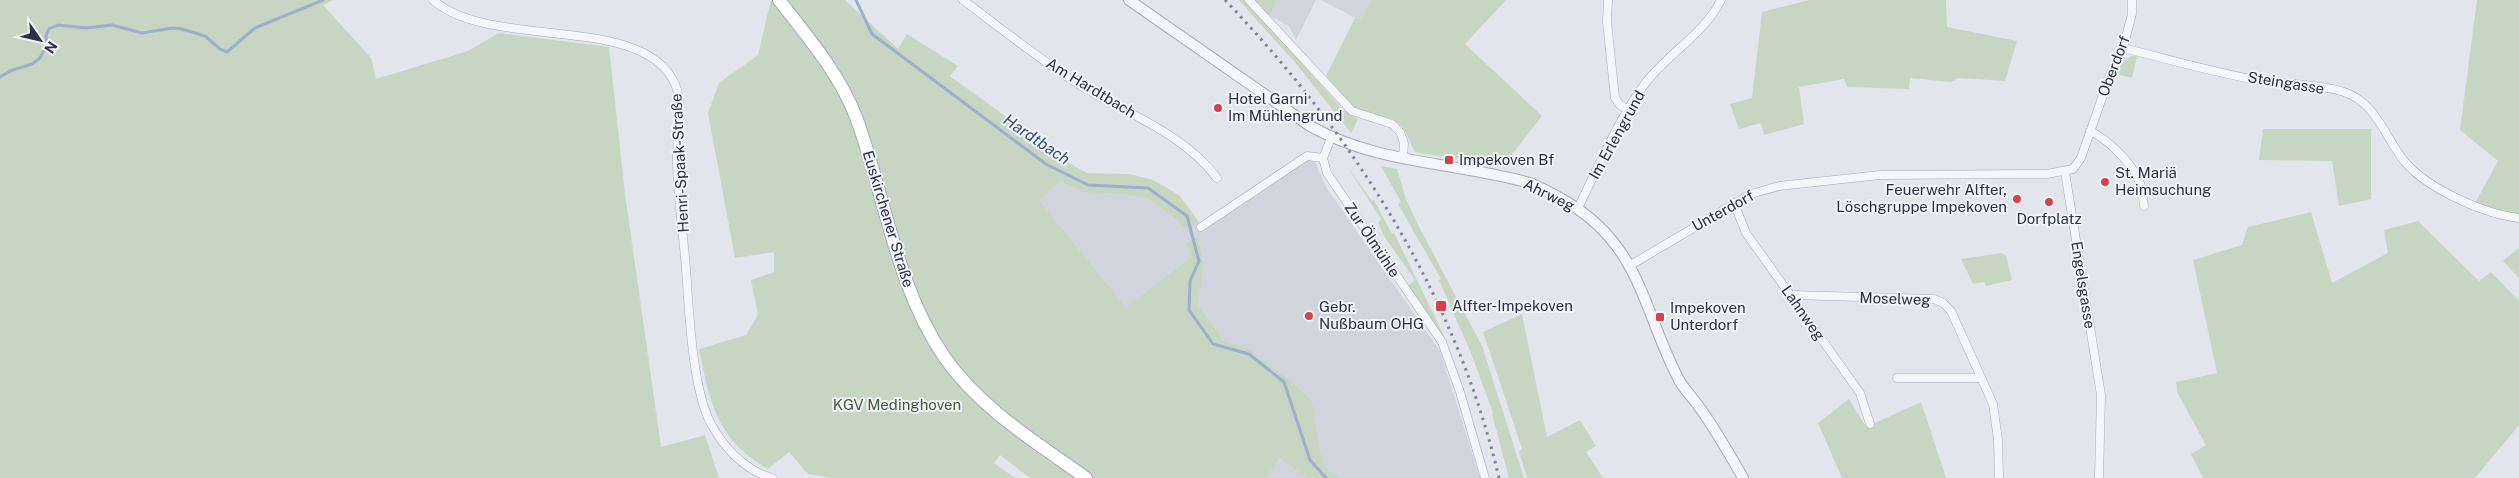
<svg xmlns="http://www.w3.org/2000/svg" width="2519" height="478" viewBox="0 0 2519 478" font-family="'Public Sans',sans-serif">
	<style>
		.built { fill: #d0d4dd }
		.green { fill: #c6d6c3 }
		.lines { fill: none; stroke-linecap: round; stroke-linejoin: round }
		.stream { stroke: #9cafcd; stroke-width: 3 }
		.minor-casing { stroke: #a7abb6; stroke-width: 9 }
		.tertiary-casing { stroke: #a7abb6; stroke-width: 12 }
		.primary-casing { stroke: #a1a8b8; stroke-width: 14 }
		.minor { stroke: #f5f6f9; stroke-width: 8 }
		.tertiary { stroke: #f5f6f9; stroke-width: 10 }
		.primary { stroke: #fff; stroke-width: 12 }
		.rail { stroke: #7b8396; stroke-width: 3; stroke-dasharray: 2.5 5; stroke-linecap: butt }
		.poi-dot { fill: #d5424c; stroke: #f2f4f8; stroke-width: 2 }
		.labels { text-anchor: middle; stroke-width: 4; stroke-linejoin: round; paint-order: stroke }
		.street-label { font-size: 15px; fill: #293144; stroke: #f2f4f8 }
		.poi-label { font-size: 15px; fill: #293144; stroke: #f2f4f8; text-anchor: start }
		.park-label { font-size: 15px; fill: #3a6136; stroke: #f2f4f8 }
		.water-label { font-size: 16px; font-style: italic; fill: #314c7b; stroke: #f2f4f8 }
	</style>
	<rect width="100%" height="100%" fill="#e2e5eb"/>
	<!-- built -->
	<g class="built">
		<polygon points="1278,0 1316,0 1296,40 1289,26 1270,16"/>
		<polygon points="1321,0 1370,0 1360,20"/>
		<polygon points="1307,156 1313,157 1326,187 1440,351 1480,478 1340,478 1323,466 1312,400 1287,378 1250,351 1224,341 1198,305 1204,267 1198,236 1186,243 1190,258 1126,307 1040,201 1060,181 1088,194 1115,193 1148,199 1173,217 1187,231 1199,222 1202,226"/>
		<polygon points="1279,458 1307,478 1267,478"/>
	</g>
	<!-- green -->
	<g class="green">
		<polygon points="0,0 333,0 323,5 371,58 376,79 468,51 499,33 609,47 625,194 661,447 705,435 719,478 0,478"/>
		<path d="M771,0H845L898,49L907,34L958,66L950,76L1074,166L1087,173L1130,174L1153,180L1179,195L1199,222L1187,231L1173,217L1148,199L1115,193L1088,194L1060,181L1040,201L1126,307L1190,258L1186,243L1198,236L1204,267L1198,305L1224,341L1250,350L1287,378L1312,400L1323,466L1340,478H1307L1279,458L1267,478H1030L1000,455L994,463L1015,478H832L808,474L789,452L768,469C716,439 710,403 699,349L746,335L758,315L751,280L774,272V252L735,258L708,113L719,83L758,55Z"/>
		<polygon points="1239,0 1246,0 1343,110 1358,119 1351,133 1298,66"/>
		<polygon points="1255,0 1278,0 1270,16"/>
		<polygon points="1370,0 1506,0 1465,44 1542,116 1503,166 1415,152 1403,127 1393,119 1354,108 1326,76 1355,18 1360,20"/>
		<polygon points="1810,0 1946,0 1947,27 2017,41 2005,81 1958,78 1951,82 1910,78 1909,89 1847,87 1844,79 1799,87 1804,124 1764,135 1761,123 1739,129 1730,104 1752,98 1762,12"/>
		<polygon points="2477,0 2519,0 2519,218 2475,203 2498,161 2460,130"/>
		<polygon points="2132,56 2137,56 2132,78 2116,74 2122,62"/>
		<polygon points="2263,129 2371,129 2371,199 2339,206 2332,161 2259,160"/>
		<polygon points="1347,166 1372,201 1374,200 1392,234 1394,233 1446,340 1408,286 1415,280 1384,236 1378,223 1381,219"/>
		<polygon points="1381,166 1397,169 1406,199 1417,223 1482,346 1524,478 1509,478 1492,414 1493,413 1471,353 1439,280 1441,279 1398,204 1401,202"/>
		<polygon points="2311,212 2332,283 2388,253 2384,230 2418,221 2479,281 2491,272 2519,301 2519,425 2475,478 2203,478 2191,454 2206,445 2178,394 2176,382 2217,373 2193,260 2242,245 2248,227"/>
		<polygon points="2519,248 2519,278 2503,261"/>
		<polygon points="2002,253 2006,256 2012,280 1986,286 1984,282 1973,284 1961,259"/>
		<polygon points="1522,314 1547,437 1580,420 1596,446 1586,452 1603,478 1527,478 1519,451 1522,449 1483,332"/>
		<polygon points="1849,399 1866,427 1921,402 1946,478 1842,478 1818,423"/>
	</g>
	<g class="lines">
		<!-- stream -->
		<g class="stream">
			<polyline points="856,0 872,34 1046,164 1088,185 1148,188 1187,216 1199,261 1190,281 1189,310 1213,344 1249,354 1284,382 1310,460 1326,478"/>
			<polyline points="0,77 10,71 32,64 40,58 47,45 46,35 49,29 58,25 86,28 112,25 142,33 172,28 182,29 205,36 220,49 227,52 255,28 323,0"/>
		</g>
		<!-- minor casing -->
		<g class="minor-casing">
			<g id="minor">
				<path d="M433,0C490,51 643,12 675,84C684,104 676,140 677,163C678,198 683,233 686,268C689,310 692,388 711,424C724,448 746,471 772,478"/>
				<path d="M963,0C1002,29 1041,61 1083,87C1129,115 1183,133 1217,178"/>
				<polyline points="1249,0 1352,111 1392,124 1400,132 1404,143 1403,159"/>
				<polyline points="1608,0 1607,22 1615,98 1620,105 1628,110"/>
				<path d="M2123,48C2168,59 2212,72 2257,80C2282,84 2321,84 2344,92C2377,103 2385,138 2405,162C2428,189 2484,214 2519,218"/>
				<path d="M2090,131C2109,140 2132,163 2140,183C2143,190 2143,199 2144,206"/>
				<polyline points="1331,138 1323,158 1327,173 1442,342 1460,392 1485,478"/>
				<polyline points="2065,172 2101,395 2099,478"/>
				<polyline points="1734,203 1746,233 1860,393 1870,424"/>
				<path d="M1578,208C1599,166 1618,119 1647,81C1669,53 1705,33 1721,0"/>
				<polyline points="1201,227 1307,156 1323,158"/>
				<polyline points="1629,266 1751,194 1779,186 1880,175 2047,174 2073,169 2081,158 2111,72 2123,48 2132,14 2132,0"/>
				<polyline points="1791,295 1934,299 1943,303 1951,311 1993,404 1998,440 1999,478"/>
				<polyline points="1897,378 1981,378"/>
			</g>
		</g>
		<!-- tertiary casing -->
		<g class="tertiary-casing">
			<path id="tertiary" d="M1129,0L1310,126C1377,164 1453,162 1526,182C1540,186 1553,194 1567,202C1641,246 1643,311 1679,380C1684,389 1691,396 1697,404C1714,427 1729,453 1743,478"/>
		</g>
		<!-- primary casing -->
		<g class="primary-casing">
			<path id="primary" d="M779,0C807,36 839,73 856,117C886,198 895,285 945,358C981,409 1036,442 1086,478"/>
		</g>
		<!-- minor -->
		<use href="#minor" class="minor"/>
		<!-- tertiary -->
		<use href="#tertiary" class="tertiary"/>
		<!-- primary -->
		<use href="#primary" class="primary"/>
		<!-- rail -->
		<path class="rail" d="M1225,0C1353,134 1456,295 1499,478"/>
	</g>
	<!-- markers -->
	<g class="poi-dot">
		<circle cx="1218" cy="108" r="5"/>
		<rect x="1444" y="155" width="10" height="10" rx="2.5"/>
		<circle cx="2105" cy="182" r="5"/>
		<circle cx="2017" cy="199" r="5"/>
		<circle cx="2049" cy="202" r="5"/>
		<rect x="1435" y="300" width="12" height="12" rx="2.5"/>
		<circle cx="1309" cy="316" r="5"/>
		<rect x="1655" y="312" width="10" height="10" rx="2.5"/>
	</g>
	<g class="labels">
		<!-- street labels -->
		<g class="street-label">
			<text transform="translate(2114 66) rotate(-69)" y="5">Oberdorf</text>
			<text transform="translate(2286 83) rotate(9)" y="5">Steingasse</text>
			<text transform="translate(1091 88) rotate(31)" y="5">Am Hardtbach</text>
			<text transform="translate(1617 135) rotate(-61)" y="5">Im Erlengrund</text>
			<text transform="translate(680 163) rotate(-93)" y="5">Henri-Spaak-Straße</text>
			<text transform="translate(1549 195) rotate(26)" y="5">Ahrweg</text>
			<text transform="translate(1723 211) rotate(-29)" y="5">Unterdorf</text>
			<text transform="translate(888 219) rotate(73)" y="5">Euskirchener Straße</text>
			<text transform="translate(1372 240) rotate(56)" y="5">Zur Ölmühle</text>
			<text transform="translate(2083 285) rotate(81)" y="5">Engelsgasse</text>
			<text transform="translate(1895 299) rotate(2)" y="5">Moselweg</text>
			<text transform="translate(1803 313) rotate(55)" y="5">Lahnweg</text>
		</g>
		<!-- poi labels -->
		<g class="poi-label">
			<text x="1228" y="104">Hotel Garni<tspan x="1228" dy="17">Im Mühlengrund</tspan></text>
			<text x="1459" y="165">Impekoven Bf</text>
			<text x="2115" y="178">St. Mariä<tspan x="2115" dy="17">Heimsuchung</tspan></text>
			<text x="2007" y="195" text-anchor="end">Feuerwehr Alfter,<tspan x="2007" dy="17">Löschgruppe Impekoven</tspan></text>
			<text x="2049" y="224" text-anchor="middle">Dorfplatz</text>
			<text x="1452" y="311">Alfter-Impekoven</text>
			<text x="1319" y="312">Gebr.<tspan x="1319" dy="17">Nußbaum OHG</tspan></text>
			<text x="1670" y="313">Impekoven<tspan x="1670" dy="17">Unterdorf</tspan></text>
		</g>
		<!-- park labels -->
		<g class="park-label">
			<text x="897" y="410">KGV Medinghoven</text>
		</g>
		<!-- water labels -->
		<g class="water-label">
			<text transform="translate(1037 139) rotate(34)" y="6">Hardtbach</text>
		</g>
	</g>
	<!-- north arrow -->
	<g transform="translate(40 40) rotate(124)" stroke="#f2f4f8" stroke-width="4" paint-order="stroke">
	<path d="M0-4L9 19L0 12L-9 19Z" fill="#293144"/>
	<text y="-8" font-size="14" font-weight="bold" text-anchor="middle" fill="#293144">N</text>
	</g>
</svg>
